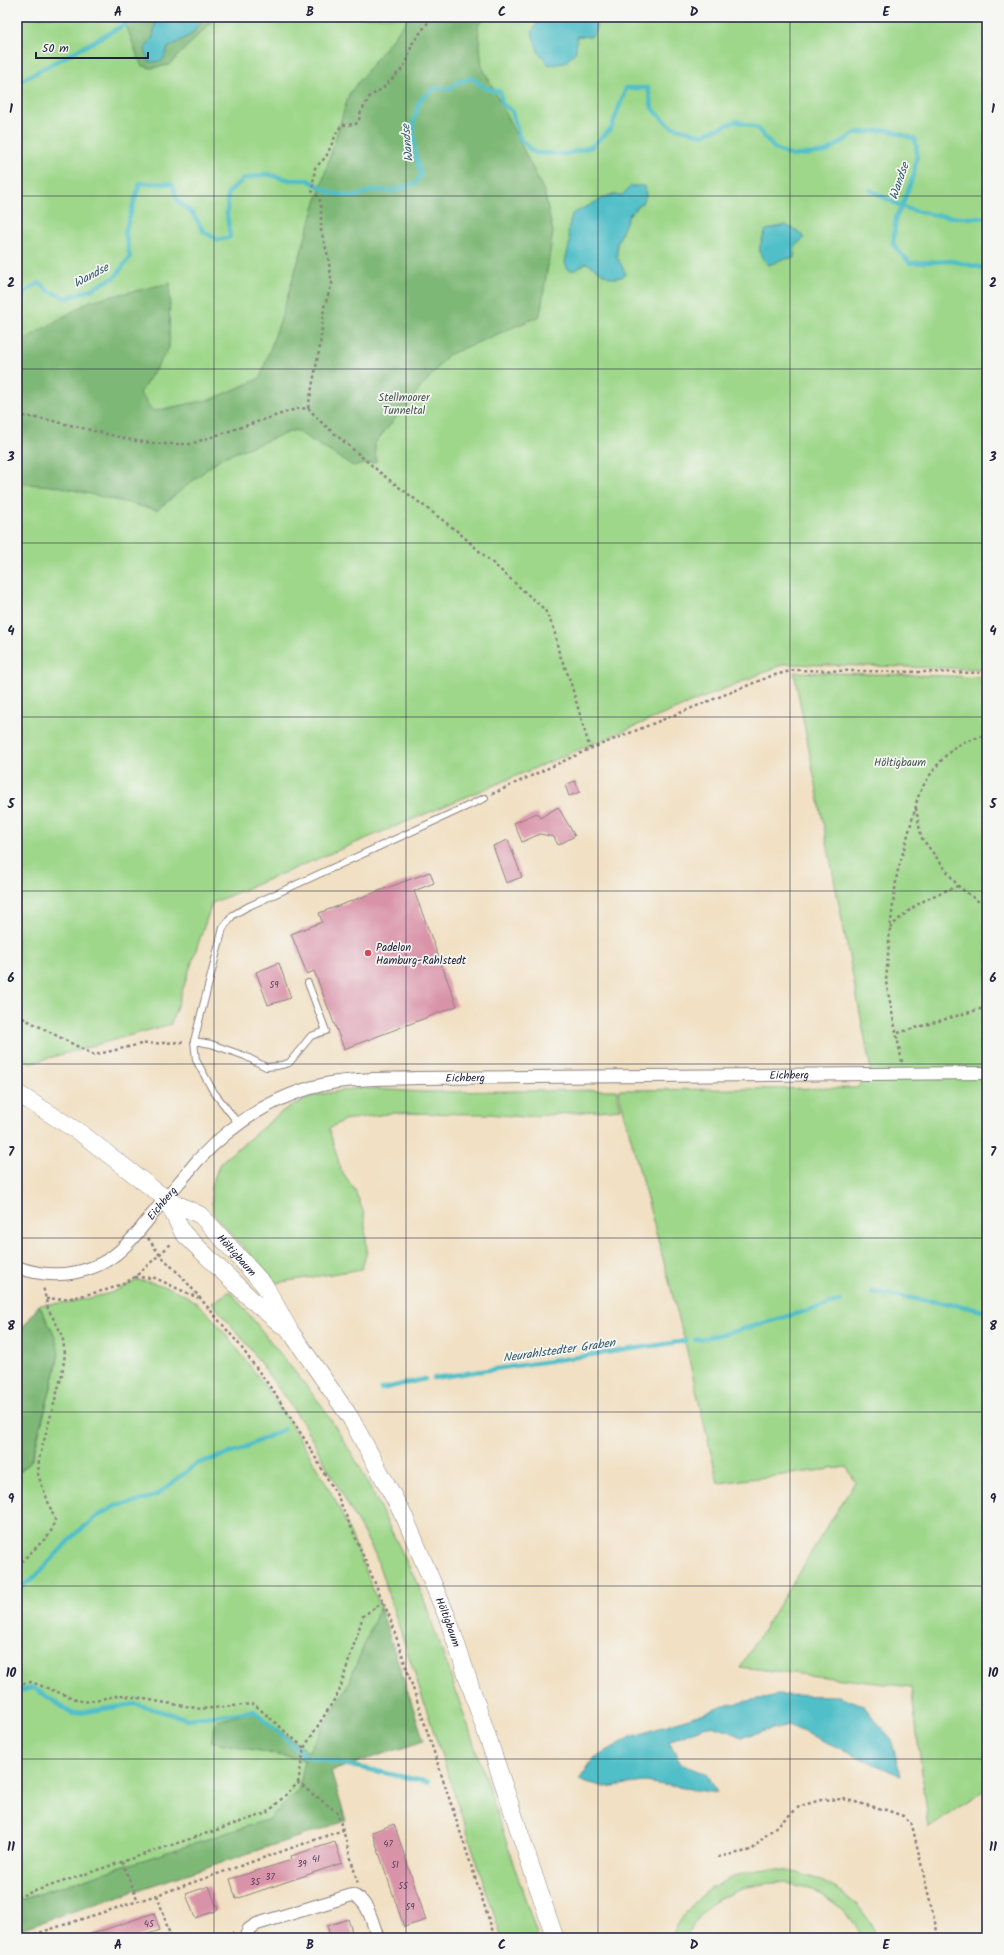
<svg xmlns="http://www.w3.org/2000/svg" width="1004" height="1955" viewBox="0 0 1004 1955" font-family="Kalam,sans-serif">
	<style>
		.green { fill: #9ed78a; stroke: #607c62 }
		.forest { fill: #7eb876; stroke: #506d58 }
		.water { fill: #51bfc8; stroke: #3a7082 }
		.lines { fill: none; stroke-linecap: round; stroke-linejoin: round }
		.stream { stroke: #51bfc8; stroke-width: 4.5 }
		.building { fill: #d993a9 }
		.service-casing { stroke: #8a817f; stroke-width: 8 }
		.minor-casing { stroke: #8a817f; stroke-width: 14 }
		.secondary-casing { stroke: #8a817f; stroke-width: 18 }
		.path { stroke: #8a817f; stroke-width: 2.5; stroke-dasharray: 3 3; stroke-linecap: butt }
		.service { stroke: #fff; stroke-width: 6 }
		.minor { stroke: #fff; stroke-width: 12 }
		.secondary { stroke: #fff; stroke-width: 17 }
		.grid { fill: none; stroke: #22223b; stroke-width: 1; stroke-opacity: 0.55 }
		.poi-dot { fill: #d1495b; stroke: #f6f6f2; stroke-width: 1.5 }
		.labels { text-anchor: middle; stroke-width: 3.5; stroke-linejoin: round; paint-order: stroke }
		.number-label { font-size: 9px; fill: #503e56 }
		.park-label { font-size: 11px; fill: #475853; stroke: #f6f6f2 }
		.poi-label { font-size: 11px; fill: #22223b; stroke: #f6f6f2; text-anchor: start }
		.street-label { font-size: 11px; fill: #22223b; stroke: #f6f6f2 }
		.water-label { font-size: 12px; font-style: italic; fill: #32596c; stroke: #f6f6f2 }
		.neatline { fill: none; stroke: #22223b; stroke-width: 1.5 }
		.grid-label { font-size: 13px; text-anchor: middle; font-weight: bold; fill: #22223b }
	</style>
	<rect width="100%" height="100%" fill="#f6f6f2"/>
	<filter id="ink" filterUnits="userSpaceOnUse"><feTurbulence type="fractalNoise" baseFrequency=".025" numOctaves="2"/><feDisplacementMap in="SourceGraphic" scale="8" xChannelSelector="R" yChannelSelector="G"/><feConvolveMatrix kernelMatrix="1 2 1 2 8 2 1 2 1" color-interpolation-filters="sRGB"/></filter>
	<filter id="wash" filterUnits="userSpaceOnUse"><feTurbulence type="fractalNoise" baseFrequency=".012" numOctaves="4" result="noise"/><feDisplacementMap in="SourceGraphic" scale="16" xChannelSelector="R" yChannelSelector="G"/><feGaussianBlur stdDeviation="0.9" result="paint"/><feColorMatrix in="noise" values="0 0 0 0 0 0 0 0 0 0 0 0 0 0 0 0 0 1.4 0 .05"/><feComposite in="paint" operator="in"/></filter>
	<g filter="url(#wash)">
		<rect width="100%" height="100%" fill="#f1e0c3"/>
		<!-- green -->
		<g class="green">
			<polygon points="17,17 987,17 987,669 784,664 212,903 171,1024 31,1063 17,1056"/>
			<polygon points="794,672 987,677 987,1789 929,1828 911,1687 740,1667 855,1482 847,1467 718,1483 683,1334 618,1090 857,1088 871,1070"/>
			<polygon points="359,1088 423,1092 616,1090 621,1109 522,1117 489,1114 393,1113 344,1120 329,1129 341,1170 355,1190 364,1214 367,1251 362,1269 276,1283 213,1214 211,1187 220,1163 284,1110 316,1095"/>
			<path d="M138,1280C159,1283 184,1291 199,1305C216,1320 234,1345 248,1363C280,1406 309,1451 334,1498C352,1533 365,1571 380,1607L346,1689L308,1753L254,1711L210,1741L305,1760L299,1789L269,1820L17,1901V1475L32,1460L55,1373L59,1352L39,1305L72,1302L111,1293Z"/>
			<polygon points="230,1291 323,1407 360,1467 421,1591 470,1732 538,1938 502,1938 375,1554 303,1423 246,1343 212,1303"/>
			<path d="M764,1869C810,1869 860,1892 877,1938H862C850,1906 809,1881 774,1883C758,1884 744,1887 730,1894C723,1897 715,1901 709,1906C699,1915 692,1927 686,1938H671C689,1898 721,1875 764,1869Z"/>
		</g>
		<!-- forest -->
		<g class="forest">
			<polygon points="123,17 216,17 169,65 151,68 141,65"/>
			<polygon points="409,17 485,17 478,26 482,66 544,191 553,232 540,316 448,355 375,443 376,462 353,466 295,430 221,458 157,510 61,487 17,483 17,344 90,301 170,283 169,348 140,393 153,411 213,399 260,378 280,321 349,94"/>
			<polygon points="39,1305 55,1336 59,1352 55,1373 31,1460 17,1475 17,1336"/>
			<polygon points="380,1607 424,1741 331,1771 346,1821 17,1930 17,1901 269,1819 299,1789 305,1760 210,1741 217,1721 254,1711 308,1752 346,1689"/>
		</g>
		<!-- water -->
		<g class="water">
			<polygon points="162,17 204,17 192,34 168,48 162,61 149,62 145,49 153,37 156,21"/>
			<polygon points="541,17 597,17 596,31 591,37 577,36 576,51 565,63 549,65 538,51 532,32"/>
			<path d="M631,186H644L646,195L644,201L629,215L617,244V257L626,274C611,286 600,269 586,263L576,270H568L565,262L570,242L568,232L572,214L610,195H622Z"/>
			<path d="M785,225L798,231L804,238L795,246L794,258L783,259L769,265C754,252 760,246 766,230Z"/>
			<polygon points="778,1695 839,1696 863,1705 891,1739 901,1776 788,1725 742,1737 712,1725 668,1741 681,1764 708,1775 717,1793 644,1782 605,1787 579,1780 594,1758 631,1737 728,1705"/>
		</g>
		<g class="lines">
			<!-- stream -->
			<g class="stream">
				<polyline points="17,83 135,19 146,18 156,21"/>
				<path d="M870,190C880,195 890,201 901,206C922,215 964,220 987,217"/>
				<path d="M17,325L21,322C19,300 19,293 40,283L48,291L67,298L90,290L115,277L130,257L125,232L140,183L172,184L178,201L194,215L203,231L218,240L230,237L227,214L228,193L243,179L266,174L290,180H308L331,193L355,197L372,190L392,191L415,184L421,175L415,153L413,124L420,100L435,88L450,89L458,82L473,78L484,88L500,92L502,104L512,111L520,139L535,153L566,154L591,147L611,129L626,88H648L652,108L670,126L702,135L736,121L757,128L775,149L792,156L826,152L856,133L888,130L915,139L917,152L914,174L902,206L896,217L893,245L910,263L952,261L987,269"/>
				<polyline points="872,1292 962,1306 987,1312"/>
				<polyline points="695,1340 736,1331 841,1301"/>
				<polyline points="434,1378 686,1341"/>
				<polyline points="381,1389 425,1379"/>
				<polyline points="17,1590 37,1575 75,1534 98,1516 115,1506 137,1502 157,1495 196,1464 240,1450 284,1429"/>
				<polyline points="17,1691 34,1688 73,1714 135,1704 188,1719 254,1711 305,1756 428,1782"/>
			</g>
		</g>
		<g id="blocks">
			<!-- building -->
			<g class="building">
				<polygon points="575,781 580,792 569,796 565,785"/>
				<polygon points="558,807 575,836 558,845 554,837 540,834 522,842 514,823 537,813 540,818"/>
				<polygon points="508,840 522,877 506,883 493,846"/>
				<polygon points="430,872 434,883 414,891 457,1006 344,1049 314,971 307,974 291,934 322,922 319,913"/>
				<polygon points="279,963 291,998 268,1005 256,972"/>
				<polygon points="394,1824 426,1920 404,1927 372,1832"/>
				<polygon points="335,1842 342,1863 236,1899 230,1879 292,1860 291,1856"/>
				<polygon points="209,1886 218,1910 195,1918 186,1894"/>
				<polygon points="154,1913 160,1930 137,1938 86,1938 86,1936"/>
				<polygon points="348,1919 354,1938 331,1938 327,1926"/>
			</g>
		</g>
	</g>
	<g filter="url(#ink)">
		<use href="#blocks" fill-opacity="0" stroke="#8a817f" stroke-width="1"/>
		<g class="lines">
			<!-- service casing -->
			<g class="service-casing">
				<g id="service">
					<polyline points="194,1041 211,1044 245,1056 266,1067 277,1066 289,1063 311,1036 326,1031 308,983"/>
					<polyline points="238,1123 213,1091 196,1060 194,1041 223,928 233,915 247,907 485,798"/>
				</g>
			</g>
			<!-- minor casing -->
			<g class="minor-casing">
				<g id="minor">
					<path id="s1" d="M17,1267C54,1281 96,1275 125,1246C136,1236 145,1223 155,1211C169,1194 184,1177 198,1160C235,1121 278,1093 331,1083C359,1078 388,1079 416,1078L987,1073"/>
					<path d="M245,1938L249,1929L257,1924L352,1895C369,1900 372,1923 378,1938"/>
				</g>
			</g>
			<!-- secondary casing -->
			<g class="secondary-casing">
				<g id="secondary">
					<path id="s2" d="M17,1093L82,1134L166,1199L200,1215L210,1225L265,1286L290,1331L350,1417L405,1518L448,1619L555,1938"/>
					<polyline points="166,1199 183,1233 253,1301 282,1325"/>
				</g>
			</g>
			<!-- path -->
			<g class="path">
				<polyline points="308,408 321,422 383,475 457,531 545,610 554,629 559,653 569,677 590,749"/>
				<polyline points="308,408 320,346 324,307 332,284 328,256 321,230 321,206 319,197 312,191 315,168 326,157 338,130 342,125 356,124 359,120 360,114 370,96 382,89 402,69 407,61 412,44 432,17"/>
				<polyline points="17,415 49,420 136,441 161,444 190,444 296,409 308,408"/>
				<polyline points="492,794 590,749 771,676 794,670 987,673"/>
				<polyline points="916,808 921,837 958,886 987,908"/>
				<path d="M890,928C912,905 928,897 958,886"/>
				<polyline points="17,1015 94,1055 141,1044 184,1042"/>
				<polyline points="898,1033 987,1007"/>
				<path d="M902,1062L886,982L890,928L897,874L916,806C917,789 941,758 955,747C963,741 977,738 987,735"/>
				<polyline points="148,1238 159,1254 184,1279 238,1343 276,1395 307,1443 338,1497 390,1618 495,1938"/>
				<polyline points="135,1277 155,1278 198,1298"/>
				<polyline points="46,1299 72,1298 110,1289 124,1283 135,1277 172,1243"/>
				<polyline points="17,1566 50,1534 55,1520 38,1475 39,1459 62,1374 65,1354 62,1334 48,1309 43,1286"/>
				<polyline points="17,1684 31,1682 84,1702 121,1695 201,1709 254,1704 304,1748"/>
				<polyline points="298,1783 304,1748 339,1692 363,1616 383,1602"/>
				<polyline points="718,1857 752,1850 764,1837 800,1806 821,1800 843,1799 886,1810 903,1816 912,1825 937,1931 941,1938"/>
				<polyline points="122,1862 138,1901"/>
				<polyline points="157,1895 171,1938"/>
				<polyline points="17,1897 267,1813 298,1783 337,1812 343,1830"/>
				<polyline points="23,1938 157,1895 343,1830 358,1884"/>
				<polyline points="209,1938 233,1932"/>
			</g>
			<!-- service -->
			<use href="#service" class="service"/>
			<!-- minor -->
			<use href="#minor" class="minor"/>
			<!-- secondary -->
			<use href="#secondary" class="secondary"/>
		</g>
	</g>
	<!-- grid -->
	<path class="grid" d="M214,17V1938M406,17V1938M598,17V1938M790,17V1938M17,196H987M17,369H987M17,543H987M17,717H987M17,891H987M17,1064H987M17,1238H987M17,1412H987M17,1586H987M17,1759H987"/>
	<!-- markers -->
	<circle class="poi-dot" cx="368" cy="953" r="4"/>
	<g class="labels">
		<!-- number labels -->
		<g class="number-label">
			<text x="274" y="988">59</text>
			<text x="388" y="1847">47</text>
			<text x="316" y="1862">41</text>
			<text x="302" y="1867">39</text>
			<text x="395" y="1868">51</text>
			<text x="270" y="1880">37</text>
			<text x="255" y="1885">35</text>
			<text x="403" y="1889">55</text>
			<text x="410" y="1910">59</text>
			<text x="149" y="1927">45</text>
		</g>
		<!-- park labels -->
		<g class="park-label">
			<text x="404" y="401">Stellmoorer<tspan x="404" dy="13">Tunneltal</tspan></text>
			<text x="900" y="766">Höltigbaum</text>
		</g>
		<!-- poi labels -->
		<g class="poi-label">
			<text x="376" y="951">Padelon<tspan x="376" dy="13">Hamburg-Rahlstedt</tspan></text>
		</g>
		<!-- street labels -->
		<g class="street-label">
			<text dy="4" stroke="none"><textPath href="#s1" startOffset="844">Eichberg</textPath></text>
			<text dy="4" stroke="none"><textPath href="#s1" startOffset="520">Eichberg</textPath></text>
			<text dy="4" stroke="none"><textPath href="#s1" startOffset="173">Eichberg</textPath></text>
			<text dy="4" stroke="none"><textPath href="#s2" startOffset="275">Höltigbaum</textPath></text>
			<text dy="4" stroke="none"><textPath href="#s2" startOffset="701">Höltigbaum</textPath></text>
		</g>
		<!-- water labels -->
		<g class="water-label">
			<text transform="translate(407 143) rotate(-95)" y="4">Wandse</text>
			<text transform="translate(899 181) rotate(-71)" y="4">Wandse</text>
			<text transform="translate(91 275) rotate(-28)" y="4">Wandse</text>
			<text transform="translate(559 1350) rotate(-8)" y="4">Neurahlstedter Graben</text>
		</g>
	</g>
	<!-- margin -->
	<rect width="1004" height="1955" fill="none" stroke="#f6f6f2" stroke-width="44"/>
	<!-- scale -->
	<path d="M36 52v6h112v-6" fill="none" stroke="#22223b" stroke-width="2"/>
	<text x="42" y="52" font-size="12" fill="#22223b" stroke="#f6f6f2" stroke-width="3" paint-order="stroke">50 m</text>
	<rect x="22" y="22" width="960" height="1911" class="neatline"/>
	<g class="grid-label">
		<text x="118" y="16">A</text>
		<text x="310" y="16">B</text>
		<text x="502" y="16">C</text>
		<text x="694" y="16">D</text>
		<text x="886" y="16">E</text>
		<text x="11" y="113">1</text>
		<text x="993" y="113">1</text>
		<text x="11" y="287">2</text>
		<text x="993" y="287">2</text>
		<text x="11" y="461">3</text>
		<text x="993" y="461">3</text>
		<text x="11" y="635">4</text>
		<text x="993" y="635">4</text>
		<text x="11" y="808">5</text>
		<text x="993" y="808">5</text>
		<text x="11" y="982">6</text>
		<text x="993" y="982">6</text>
		<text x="11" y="1156">7</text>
		<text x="993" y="1156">7</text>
		<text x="11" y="1330">8</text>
		<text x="993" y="1330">8</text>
		<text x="11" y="1503">9</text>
		<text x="993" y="1503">9</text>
		<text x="11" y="1677">10</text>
		<text x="993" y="1677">10</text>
		<text x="11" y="1851">11</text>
		<text x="993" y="1851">11</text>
		<text x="118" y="1949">A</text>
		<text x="310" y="1949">B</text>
		<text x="502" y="1949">C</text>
		<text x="694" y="1949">D</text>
		<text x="886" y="1949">E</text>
	</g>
</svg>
